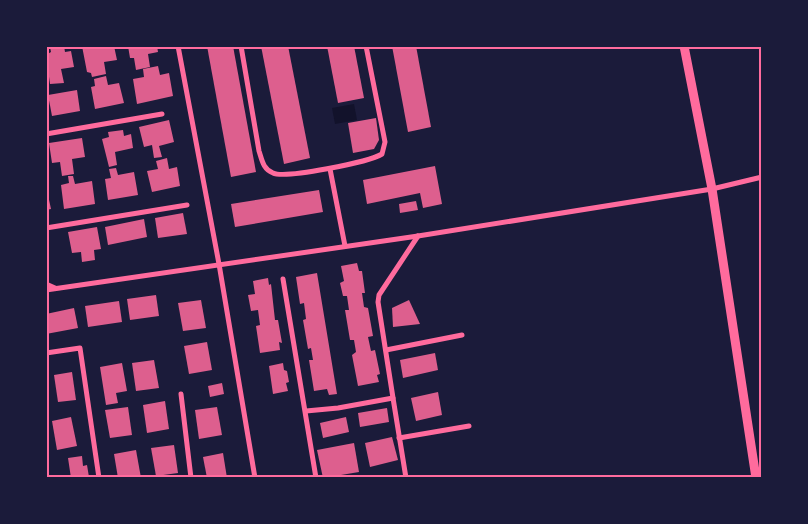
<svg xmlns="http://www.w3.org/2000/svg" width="808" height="524" viewBox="0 0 808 524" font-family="Manrope,sans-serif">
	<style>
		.water { fill: #12122b }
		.building { fill: #dd5f8e }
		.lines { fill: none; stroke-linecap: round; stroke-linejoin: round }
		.minor { stroke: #ff6b9d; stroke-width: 5 }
		.tertiary { stroke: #ff6b9d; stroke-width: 9 }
		.neatline { fill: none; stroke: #ff6b9d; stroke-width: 2 }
	</style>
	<rect width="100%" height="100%" fill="#1b1b3a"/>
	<!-- water -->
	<polygon class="water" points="354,104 357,120 335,124 332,108"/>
	<!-- building -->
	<g class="building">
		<polygon points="64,46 65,52 71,51 74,67 61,69 64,83 50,84 46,55 51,52 50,47"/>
		<polygon points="82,46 114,46 117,60 104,62 106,74 92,77 91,73 87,72"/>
		<polygon points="128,46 157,46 158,52 148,54 150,67 136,70 134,58 130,58"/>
		<polygon points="207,46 233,46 256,172 231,177"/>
		<polygon points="261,46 288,46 310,158 284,164"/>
		<polygon points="327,46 354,46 364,98 338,103"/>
		<polygon points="392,46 416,46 431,127 408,132"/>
		<polygon points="158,66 160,75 169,73 173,96 137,104 133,79 144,77 143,69"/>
		<polygon points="106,76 108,85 119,83 124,103 95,109 91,87 95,86 94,79"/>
		<polygon points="77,90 80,111 52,116 48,95"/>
		<polygon points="376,118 379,140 374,149 353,153 348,123"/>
		<polygon points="169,120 174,142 159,146 162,157 154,158 152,145 144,147 139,127"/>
		<polygon points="123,130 124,136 131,134 133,148 115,152 117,165 109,167 102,139 109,137 108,132"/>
		<polygon points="82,138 85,157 72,159 74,174 62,176 60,162 52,163 49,143"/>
		<polygon points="167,158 169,169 177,167 180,186 152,192 147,171 158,169 156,161"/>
		<polygon points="435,166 442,204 423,208 420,193 367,204 363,180"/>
		<polygon points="116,168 118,175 134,172 138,195 108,200 105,179 111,178 109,169"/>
		<polygon points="68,176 73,176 75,184 92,181 95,204 64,209 61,185 69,183"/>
		<polygon points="46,186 51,209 46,210"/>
		<polygon points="319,190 323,212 235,227 231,204"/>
		<polygon points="416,201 418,210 400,213 399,204"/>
		<polygon points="183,213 187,234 158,238 155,218"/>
		<polygon points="144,219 147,237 108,245 105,227"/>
		<polygon points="97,227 101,249 94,250 95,260 82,262 81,252 72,253 68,232"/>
		<polygon points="357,263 359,271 362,271 365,293 362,293 364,307 368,308 373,336 368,337 371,351 375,350 380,374 377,375 379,382 358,386 352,355 356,352 354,340 350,340 345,310 349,310 347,296 343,296 340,283 344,281 341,266"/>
		<polygon points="317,273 337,394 329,395 327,389 314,391 309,360 313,360 311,348 308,349 303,320 306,319 304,303 300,304 296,277"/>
		<polygon points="268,278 269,285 271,284 275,320 278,320 282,343 279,342 280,350 260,353 256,326 260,325 258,310 251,311 248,295 255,294 253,281"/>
		<polygon points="156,295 159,316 130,320 127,299"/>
		<polygon points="201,300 206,328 183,331 178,303"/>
		<polygon points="409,300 420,324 393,327 392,308"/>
		<polygon points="119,301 122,322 88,327 85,306"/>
		<polygon points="74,308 78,328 46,334 46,314"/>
		<polygon points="207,342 212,370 189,374 184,346"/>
		<polygon points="435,353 438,370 403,378 400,360"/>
		<polygon points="154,360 159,388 136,391 132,363"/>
		<polygon points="122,363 127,391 116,393 118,403 106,405 100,367"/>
		<polygon points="283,363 284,370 287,371 289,382 286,383 288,391 273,394 269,366"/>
		<polygon points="72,372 76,400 58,402 54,375"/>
		<polygon points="222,383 224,394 210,397 208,386"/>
		<polygon points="438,392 442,415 416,421 411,398"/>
		<polygon points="165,401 169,429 147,433 143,405"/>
		<polygon points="128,407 132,435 110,438 105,410"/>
		<polygon points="217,407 222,435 199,439 195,410"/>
		<polygon points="387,408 389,422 360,427 358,413"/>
		<polygon points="71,417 77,446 57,450 52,421"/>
		<polygon points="346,417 349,432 323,438 320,423"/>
		<polygon points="392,437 398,460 370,467 365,443"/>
		<polygon points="354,443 359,472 323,478 317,450"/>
		<polygon points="174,445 178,473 156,476 151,448"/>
		<polygon points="136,450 141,478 118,478 114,454"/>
		<polygon points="223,453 227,478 207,478 203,457"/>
		<polygon points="82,456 83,466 87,465 89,477 71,478 68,458"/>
	</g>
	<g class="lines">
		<!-- minor -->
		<g class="minor">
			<polyline points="178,46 219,264 255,478"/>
			<path d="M241,46L259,151C262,160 263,169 273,173C285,179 369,162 382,154L385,142L366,46"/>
			<polyline points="46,134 162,114"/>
			<polyline points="330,169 345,246"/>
			<polyline points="46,228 187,205"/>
			<polyline points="283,279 316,478"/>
			<polyline points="46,284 55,288"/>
			<polyline points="46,290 418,236 712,189 762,177"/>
			<polyline points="386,350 462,335"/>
			<polyline points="46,353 80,348 99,478"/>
			<polyline points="181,394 191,478"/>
			<polyline points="393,398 406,478"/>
			<polyline points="306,411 338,408 393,398 378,302 379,295 418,236"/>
			<polyline points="399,438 469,426"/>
		</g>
		<!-- tertiary -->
		<polyline class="tertiary" points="684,46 712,189 756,478"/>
	</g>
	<!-- border -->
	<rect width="808" height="524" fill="none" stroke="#1b1b3a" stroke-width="95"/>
	<rect x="48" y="48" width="712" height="428" class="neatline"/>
</svg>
